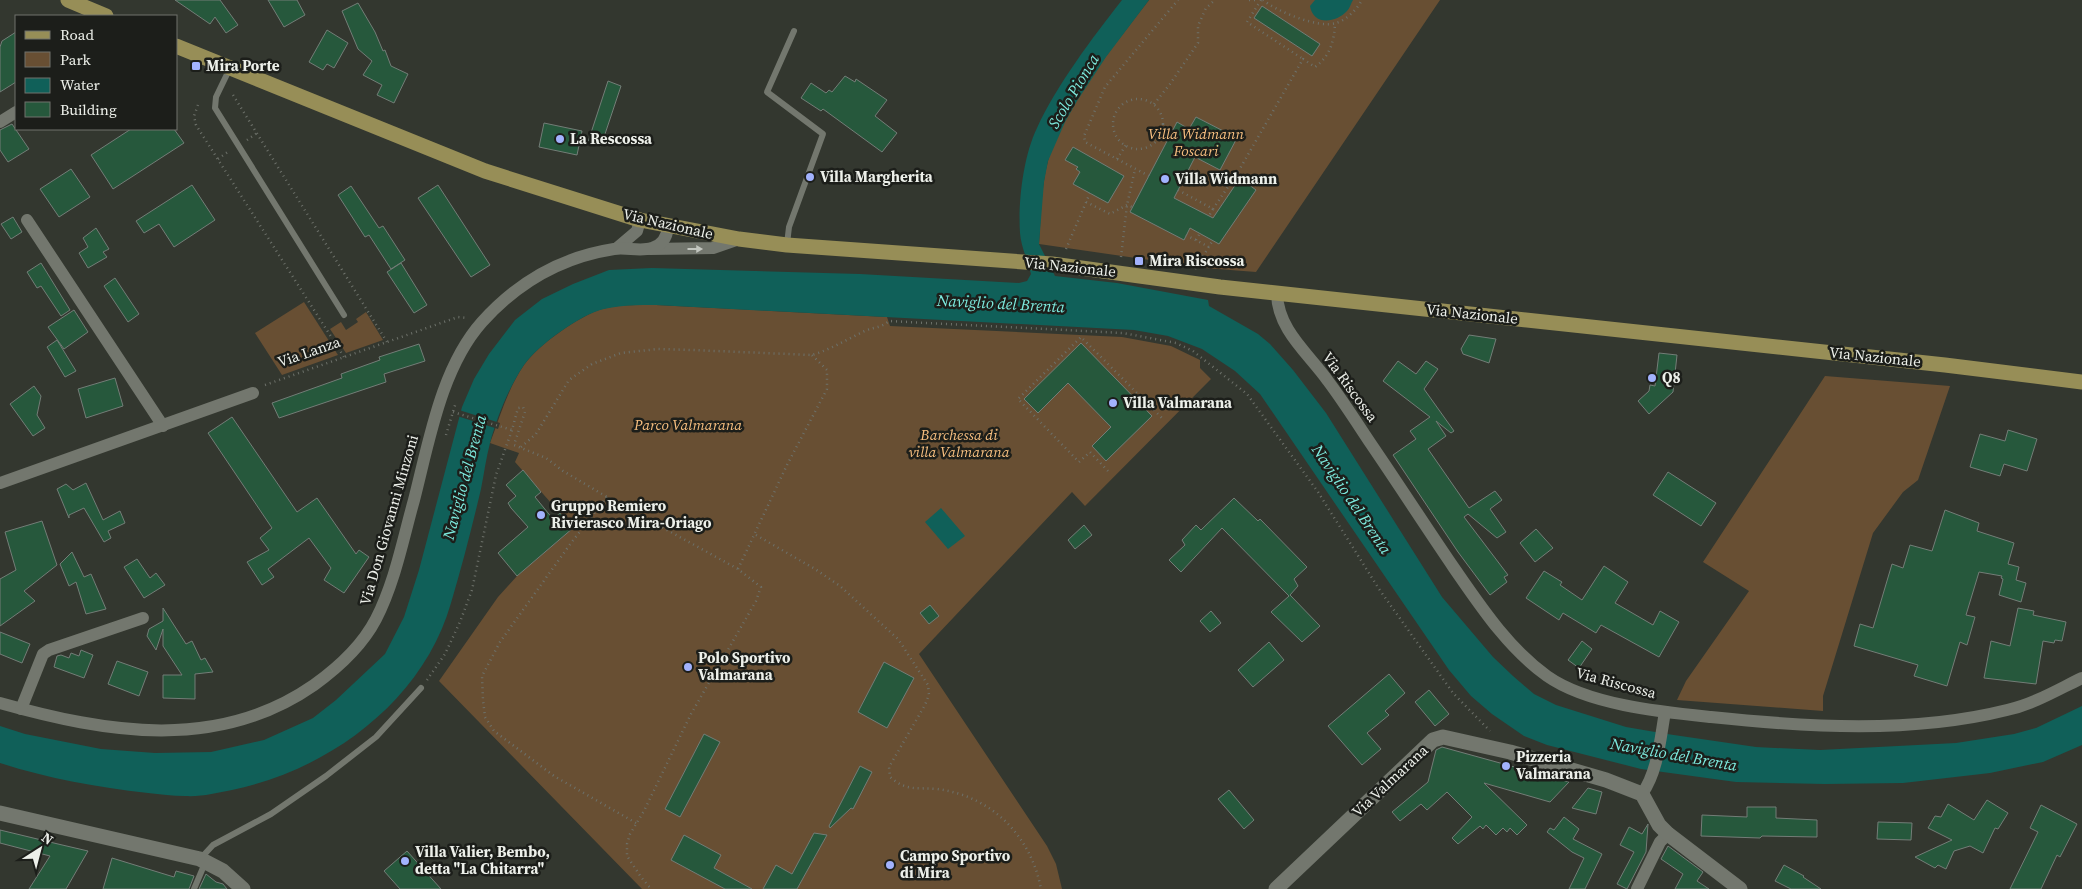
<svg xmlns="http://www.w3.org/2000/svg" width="2082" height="889" viewBox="0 0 2082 889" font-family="'Source Serif 4',serif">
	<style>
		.green { fill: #684f33 }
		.water { fill: #106059 }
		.pier { fill: #33372f }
		.building { fill: #26583c; stroke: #737d77 }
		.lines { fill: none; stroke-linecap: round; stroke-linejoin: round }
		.path { stroke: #6d716a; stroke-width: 2.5; stroke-dasharray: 1 4; stroke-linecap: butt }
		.lane { stroke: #73776e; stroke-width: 6 }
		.street { stroke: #73776e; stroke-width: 12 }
		.secondary { stroke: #73776e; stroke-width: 15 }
		.primary { stroke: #978e57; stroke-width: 15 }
		.oneway { fill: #c2c6bf }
		.poi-dot { fill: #a2b2fd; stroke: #1c1e1a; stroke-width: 2 }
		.labels { text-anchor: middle; stroke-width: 5; stroke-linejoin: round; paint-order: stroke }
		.poi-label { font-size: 15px; font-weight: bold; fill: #edf0ea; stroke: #1c1e1a; text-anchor: start }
		.park-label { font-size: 15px; font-style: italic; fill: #f6be7f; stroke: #1c1e1a }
		.street-label { font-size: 15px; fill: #edf0ea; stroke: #1c1e1a }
		.water-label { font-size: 16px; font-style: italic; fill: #7deade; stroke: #1c1e1a }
	</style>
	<rect width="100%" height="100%" fill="#33372f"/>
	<!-- green -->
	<g class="green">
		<path d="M1149,0H1440L1256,272L1205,268L1039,244C1041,217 1041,187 1048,161C1064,105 1114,46 1149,0Z"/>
		<polygon points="304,302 338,355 282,375 255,333"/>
		<path d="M656,305L887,317L890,326L1122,337L1171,346L1200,360V368L1211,379L1085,506L1072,492L919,654L1047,846L1056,864L1062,889H642L439,681L498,597L517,576L573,528L515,462L519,453L490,443C500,417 508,388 524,365C538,345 579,316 602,309C619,304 638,305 656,305Z"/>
		<polygon points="366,312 383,340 346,353 330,329 341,322 346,330 358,322 356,319"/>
		<polygon points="1825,376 1950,386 1918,480 1903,492 1873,533 1823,696 1823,711 1677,700 1686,681 1749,591 1703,562"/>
	</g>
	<!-- water -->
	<g class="water">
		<path d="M1122,0H1149L1106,57L1077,101L1065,122L1048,161L1044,182L1039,244L1055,276L1117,283L1208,300L1209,306L1258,334L1270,344L1293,370L1326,413L1442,597L1493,657L1513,676L1534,694L1556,705L1626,727L1667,734L1756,747L1820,750L1956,743L2014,734L2036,728L2082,706V745L2043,762L1990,773L1903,783L1825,784L1736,782L1641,769L1547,745L1524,736L1492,714L1471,696L1449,670L1260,394L1235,371L1202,349L1168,336L1134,330L656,305C638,305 621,305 604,309C581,314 538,345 524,365C509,387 497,417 490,443C486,458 484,474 481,489C472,527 462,566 451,603C423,701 329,770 232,790C217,793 201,797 185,796C173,796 160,794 148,793C96,787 50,779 0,763V726L25,734L101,749L155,753L211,752L264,740L313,718L336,700L385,654L404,617L419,570L462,407L474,379L489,354L515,320L542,299L573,284L609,270L652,268L860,274L1019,283L1027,281L1031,274C1028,261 1021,247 1020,233C1018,202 1023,157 1037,128C1056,86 1093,37 1122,0Z"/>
		<path d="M1315,0H1353C1351,3 1350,8 1347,11C1336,23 1313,26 1310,6Z"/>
		<polygon points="941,508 965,536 948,549 925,522"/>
	</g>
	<!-- pier -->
	<polygon class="pier" points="459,410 500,423 498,429 457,416"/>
	<!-- building -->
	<g class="building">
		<polygon points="175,0 220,0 238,25 226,33 215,17 210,24"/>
		<polygon points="268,0 297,0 305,15 284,27"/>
		<polygon points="358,3 375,32 383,51 385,50 391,66 408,74 394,103 377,95 382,85 363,75 372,61 358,49 342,11"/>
		<polygon points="1262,6 1320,44 1312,56 1254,18"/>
		<polygon points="327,30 348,43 334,68 327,64 323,70 309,62"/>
		<polygon points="16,32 16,82 0,92 0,47 2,41"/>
		<polygon points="845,76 855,82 856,79 887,100 875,116 897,133 882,152 823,109 821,111 801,98 811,83 826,93 829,90 832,92"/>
		<polygon points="608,81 621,86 601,146 588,142"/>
		<polygon points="1196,117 1237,138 1220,170 1195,157 1174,198 1213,218 1240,178 1256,190 1219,244 1190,228 1184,240 1130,212 1177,122 1189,129"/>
		<polygon points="544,123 582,131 577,155 539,147"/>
		<polygon points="12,124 29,149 8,162 0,150 0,130"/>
		<polygon points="131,129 174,129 184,143 113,189 91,155"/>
		<polygon points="1073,147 1124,176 1108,203 1073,184 1080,172 1076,169 1078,167 1065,160"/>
		<polygon points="71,169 90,197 59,217 40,189"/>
		<polygon points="192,185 215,220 174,247 159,224 144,233 136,221"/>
		<polygon points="438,185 490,265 471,277 418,198"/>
		<polygon points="351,186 379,228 383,226 405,260 391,269 369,235 365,237 338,195"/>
		<polygon points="13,217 22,232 11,239 1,224"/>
		<polygon points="96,228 109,249 103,252 107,257 88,268 79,253 88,247 83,238"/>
		<polygon points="41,263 70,310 61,316 41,286 37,288 27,272"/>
		<polygon points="401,263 427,305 414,313 387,272"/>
		<polygon points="115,278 139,314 128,322 104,286"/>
		<polygon points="74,310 88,332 64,349 48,327"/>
		<polygon points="1469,335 1496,339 1489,363 1463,354 1461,349"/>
		<polygon points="57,340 76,371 65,377 47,347"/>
		<polygon points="1081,343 1152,416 1106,461 1092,446 1111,427 1068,383 1038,413 1024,399"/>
		<polygon points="419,344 425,361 384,374 386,382 279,418 272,403 342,378 341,374 380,360 379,357"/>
		<polygon points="1659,353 1677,355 1673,392 1649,414 1638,401 1649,391 1650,385 1655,386"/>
		<polygon points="1398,361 1416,374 1426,361 1438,369 1424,389 1454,431 1451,433 1436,421 1446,436 1428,449 1469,508 1495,491 1502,500 1490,509 1506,532 1497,538 1468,514 1464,517 1508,575 1504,577 1507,582 1490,595 1458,552 1393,455 1416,439 1410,431 1430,417 1383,381"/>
		<polygon points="115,378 123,406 86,418 78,389"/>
		<polygon points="34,386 41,396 37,415 45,428 33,436 10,404"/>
		<polygon points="232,417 297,512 317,498 356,554 359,550 369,557 344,593 324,580 331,568 309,538 268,569 274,577 262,585 247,562 269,550 260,538 272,528 208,433"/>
		<polygon points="2008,430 2037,439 2027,471 2004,464 2000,476 1970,467 1980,434 2005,441"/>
		<polygon points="523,470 541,492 535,497 553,519 560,513 573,528 517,576 498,553 528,527 511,508 508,503 516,496 506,485"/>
		<polygon points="1668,472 1716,503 1701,526 1653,495"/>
		<polygon points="86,483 103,520 120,511 125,523 108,531 111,538 104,542 84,508 69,515 69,518 57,489 66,484 73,490"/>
		<polygon points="1234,498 1258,521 1260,519 1307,567 1294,579 1298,586 1290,595 1320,626 1302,642 1271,612 1289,596 1222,528 1181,572 1169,560 1185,545 1182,540 1196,525 1201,530"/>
		<polygon points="1945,510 1979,523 1977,531 2014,543 2008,564 2019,567 2016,580 2026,583 2021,602 1999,595 2003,579 2001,578 2002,576 1979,572 1966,615 1975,617 1967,645 1960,642 1947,686 1914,676 1918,665 1854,646 1860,624 1873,628 1892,564 1903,568 1910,545 1932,551"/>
		<polygon points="42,521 57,565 24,591 35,601 0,626 0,579 16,570 5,532"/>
		<polygon points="1084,525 1092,535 1075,549 1068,540"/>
		<polygon points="1536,529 1553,548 1535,562 1520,543"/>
		<polygon points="72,552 84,577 91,574 106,609 86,614 76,582 69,586 60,564"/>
		<polygon points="137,559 150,578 156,573 165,585 144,598 124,567"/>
		<polygon points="1604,566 1628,582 1615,603 1653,625 1660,611 1679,622 1659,657 1601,625 1596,633 1563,613 1559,620 1526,598 1544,571 1562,582 1560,585 1582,600"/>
		<polygon points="930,605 939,616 929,624 920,613"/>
		<polygon points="163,608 186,644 192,641 201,660 205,658 213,672 195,674 195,699 163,698 163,675 182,675 163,646 163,629 156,650 147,636 149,629 163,621"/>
		<polygon points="2018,608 2034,611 2033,615 2066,622 2062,641 2055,640 2054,643 2043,641 2036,684 1984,678 1991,641 2010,646"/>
		<polygon points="1211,611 1221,623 1210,632 1200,621"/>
		<polygon points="0,632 30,644 22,663 0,654"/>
		<polygon points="1582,641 1592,649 1579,668 1568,660"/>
		<polygon points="1269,642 1284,660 1253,687 1238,670"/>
		<polygon points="81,650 93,655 84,678 54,667 57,656 61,655 69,658 71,653 79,656"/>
		<polygon points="117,661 148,672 139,696 108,684"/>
		<polygon points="884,662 914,678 887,728 858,712"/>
		<polygon points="1389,674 1405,693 1385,711 1389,715 1367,733 1381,749 1362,765 1328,726"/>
		<polygon points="1429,690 1449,714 1435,726 1415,702"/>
		<polygon points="704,734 720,742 680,817 665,809"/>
		<polygon points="1442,747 1569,782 1550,802 1484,783 1527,825 1517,835 1510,828 1507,832 1503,828 1496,835 1486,825 1483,829 1480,826 1458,844 1452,838 1472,817 1447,792 1427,810 1421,804 1400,821 1392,812 1428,782 1436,750"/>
		<polygon points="860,766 872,772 853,809 851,808 830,828 829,826"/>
		<polygon points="1588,788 1602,792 1596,814 1572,808"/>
		<polygon points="1229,790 1254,820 1244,829 1218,799"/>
		<polygon points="1987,800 2008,813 1998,829 1995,828 1983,853 1970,846 1954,851 1946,869 1938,865 1935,868 1915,857 1952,840 1928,828 1935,816 1941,817 1948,804 1974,820"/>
		<polygon points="2041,805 2077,824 2060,857 2057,855 2041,889 2010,889 2038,832 2030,828"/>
		<polygon points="1747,807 1776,807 1776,818 1817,820 1817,837 1762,836 1760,838 1701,836 1702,815 1747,817"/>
		<polygon points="1564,817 1579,829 1573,839 1602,854 1585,889 1569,889 1584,858 1572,852 1547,832 1550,828 1554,830"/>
		<polygon points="1878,822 1912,823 1911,840 1877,839"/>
		<polygon points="1648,824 1646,852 1627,889 1617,884 1634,852 1620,845 1629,827 1642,834"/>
		<polygon points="0,830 58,844 88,851 66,889 29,889 50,856 0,843"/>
		<polygon points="814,833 827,835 797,889 763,889 776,865 792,874"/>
		<polygon points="684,835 721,855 714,868 752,889 725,889 671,860"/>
		<polygon points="1668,846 1703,872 1697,881 1709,889 1675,889 1683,874 1661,859"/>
		<polygon points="407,851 441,889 400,889 384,871"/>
		<polygon points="112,858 174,877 176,871 194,876 189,889 103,889"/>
		<polygon points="1784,865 1804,876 1803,877 1821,889 1791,889 1775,881"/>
		<polygon points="206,874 216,882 223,884 227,889 199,889"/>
	</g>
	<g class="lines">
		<!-- path -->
		<g class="path">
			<polyline points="1249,0 1255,0"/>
			<polyline points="1261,0 1247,22 1303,59"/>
			<path d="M1263,0C1276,11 1319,29 1336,23C1347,20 1357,9 1362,0"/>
			<polyline points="233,95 387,342"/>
			<circle cx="1138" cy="124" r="25"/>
			<polyline points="1154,104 1170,84 1198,43 1198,26 1206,8 1215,0"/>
			<polyline points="198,105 194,116 196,125 344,357"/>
			<polyline points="247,140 257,133"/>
			<polyline points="218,159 229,151"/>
			<polyline points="1117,159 1126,145"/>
			<polyline points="1149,176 1085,142 1084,136 1105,87 1178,0"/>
			<polyline points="1178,190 1213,209 1209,216"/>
			<polyline points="1086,202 1110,214 1127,205 1132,207"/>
			<path d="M1213,209L1238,172L1303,59L1315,67C1330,56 1334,42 1335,24"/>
			<polyline points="1186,235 1209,247"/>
			<polyline points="1196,240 1200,233"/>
			<polyline points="1066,249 1090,193"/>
			<polyline points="1121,257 1127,205 1135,169"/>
			<polyline points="1195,269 1213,240"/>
			<polyline points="265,385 458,317 467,318"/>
			<polyline points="1143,406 1147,402"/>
			<polyline points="453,412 512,430 518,408 523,407 525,412 514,445 546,458 563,471 607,497 738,569 761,587 756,601 691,714 644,811 630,834 627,844 627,856 641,877 651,889"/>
			<polyline points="446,435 456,402"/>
			<path d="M521,447L536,434L569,380L592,364L621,353L658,349L692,350L812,355C832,349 849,338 867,330C876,327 882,327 889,321L1123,333L1176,343L1193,351L1247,394L1318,492L1379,589L1453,693L1490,731"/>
			<polyline points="1108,471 1090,452 1079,462 1018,399 1081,337 1162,418"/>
			<polyline points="607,497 571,543 500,642 482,676 483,700 485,717 494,731 554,776 636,823"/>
			<path d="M756,535L815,569L840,586L898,639L928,685L929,695L925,705L889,767L890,777C907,792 918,787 937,789C992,796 1031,836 1041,889"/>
			<polyline points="738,569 787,465 827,389 827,370 812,355"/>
			<polyline points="427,680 445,654 460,622 472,590 496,475 512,430"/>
		</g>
		<!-- lane -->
		<g class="lane">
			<polyline points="230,68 216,97 215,108 344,315"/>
			<polyline points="787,244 789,227 823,134 767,92 794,31"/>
			<polyline points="201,858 213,845 271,814 326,776 376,737 421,688"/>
			<polyline points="194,889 205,863"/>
		</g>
		<!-- street -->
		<g class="street">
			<polyline points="0,122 16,112"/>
			<polyline points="27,220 163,426"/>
			<polyline points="617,248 637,231 640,220"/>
			<polyline points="650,249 713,248 739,239"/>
			<path d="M1277,294C1278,330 1308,353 1328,381C1343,401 1357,423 1371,444C1399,485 1426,527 1454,568C1481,607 1508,648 1547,676C1588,705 1662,712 1711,717C1807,727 1911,734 2007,710C2034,704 2057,690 2082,678"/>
			<polyline points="0,483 253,393"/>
			<path d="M0,703C107,733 218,752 314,685C339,667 362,646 376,619C395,582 403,539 414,500C429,442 441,368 482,322C517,283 562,257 614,249C626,247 641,252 652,248C662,245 667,237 668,227"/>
			<polyline points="21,709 43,654 49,650 143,618"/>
			<path d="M1642,794C1658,771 1660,740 1665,712"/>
			<polyline points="1637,889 1660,842 1668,834"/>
		</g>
		<!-- secondary -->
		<g class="secondary">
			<polyline points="0,813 200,859 223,871 243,889"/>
			<polyline points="1276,889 1433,740 1443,737 1510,752 1606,780 1642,794 1659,825 1668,834 1740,889"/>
		</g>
		<!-- primary -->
		<g class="primary">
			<polyline points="68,0 106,16"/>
			<polyline points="176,46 485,171 640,220 739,239 787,245 1052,264 1220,287 1945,365 2082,382"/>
		</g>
	</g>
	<!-- one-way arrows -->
	<defs><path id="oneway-solid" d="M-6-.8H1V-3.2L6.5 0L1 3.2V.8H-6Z" transform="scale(1.25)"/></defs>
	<use class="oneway" href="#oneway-solid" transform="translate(695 249)"/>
	<!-- markers -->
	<g class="poi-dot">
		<rect x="191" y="61" width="10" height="10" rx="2.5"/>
		<circle cx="560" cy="139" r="5"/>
		<circle cx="810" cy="177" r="5"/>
		<circle cx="1165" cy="179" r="5"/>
		<rect x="1134" y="256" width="10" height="10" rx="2.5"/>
		<circle cx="1652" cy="378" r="5"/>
		<circle cx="1113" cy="403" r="5"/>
		<circle cx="541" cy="515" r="5"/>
		<circle cx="688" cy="667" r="5"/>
		<circle cx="1506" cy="766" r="5"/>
		<circle cx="405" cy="861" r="5"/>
		<circle cx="890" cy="865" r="5"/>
	</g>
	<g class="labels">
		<!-- poi labels -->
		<g class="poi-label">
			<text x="206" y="71">Mira Porte</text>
			<text x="570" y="144">La Rescossa</text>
			<text x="820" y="182">Villa Margherita</text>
			<text x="1175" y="184">Villa Widmann</text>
			<text x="1149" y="266">Mira Riscossa</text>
			<text x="1662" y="383">Q8</text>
			<text x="1123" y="408">Villa Valmarana</text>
			<text x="551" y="511">Gruppo Remiero<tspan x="551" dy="17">Rivierasco Mira-Oriago</tspan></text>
			<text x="698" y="663">Polo Sportivo<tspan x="698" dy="17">Valmarana</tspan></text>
			<text x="1516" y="762">Pizzeria<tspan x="1516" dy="17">Valmarana</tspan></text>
			<text x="415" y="857">Villa Valier, Bembo,<tspan x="415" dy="17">detta "La Chitarra"</tspan></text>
			<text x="900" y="861">Campo Sportivo<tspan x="900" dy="17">di Mira</tspan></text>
		</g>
		<!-- park labels -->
		<g class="park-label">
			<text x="1196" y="139">Villa Widmann<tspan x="1196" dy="17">Foscari</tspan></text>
			<text x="688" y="430">Parco Valmarana</text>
			<text x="959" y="440">Barchessa di<tspan x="959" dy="17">villa Valmarana</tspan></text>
		</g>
		<!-- street labels -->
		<g class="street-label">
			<text transform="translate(668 224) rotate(13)" y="5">Via Nazionale</text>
			<text transform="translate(1070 267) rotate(6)" y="5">Via Nazionale</text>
			<text transform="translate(1472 314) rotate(6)" y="5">Via Nazionale</text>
			<text transform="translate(309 352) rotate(-19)" y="5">Via Lanza</text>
			<text transform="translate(1875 357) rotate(6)" y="5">Via Nazionale</text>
			<text transform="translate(1350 387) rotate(54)" y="5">Via Riscossa</text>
			<text transform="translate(389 520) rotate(-74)" y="5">Via Don Giovanni Minzoni</text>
			<text transform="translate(1616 683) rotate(15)" y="5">Via Riscossa</text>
			<text transform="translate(1390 781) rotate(-43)" y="5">Via Valmarana</text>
		</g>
		<!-- water labels -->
		<g class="water-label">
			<text transform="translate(1073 91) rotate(-59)" y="6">Scolo Pionca</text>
			<text transform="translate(1001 303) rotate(3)" y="6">Naviglio del Brenta</text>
			<text transform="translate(464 477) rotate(-75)" y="6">Naviglio del Brenta</text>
			<text transform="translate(1352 499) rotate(56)" y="6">Naviglio del Brenta</text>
			<text transform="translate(1674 754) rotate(10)" y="6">Naviglio del Brenta</text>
		</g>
	</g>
	<!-- legend -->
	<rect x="15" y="15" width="162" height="115" fill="#1c1e1a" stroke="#70726d"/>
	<rect x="25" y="31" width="25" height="8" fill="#978e57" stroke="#70726d"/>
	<text x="60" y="40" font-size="15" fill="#edf0ea">Road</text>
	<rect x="25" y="52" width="25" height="15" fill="#684f33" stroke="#70726d"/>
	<text x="60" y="65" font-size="15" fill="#edf0ea">Park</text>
	<rect x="25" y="78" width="25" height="15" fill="#106059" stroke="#70726d"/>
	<text x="60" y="90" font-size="15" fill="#edf0ea">Water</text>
	<rect x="25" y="102" width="25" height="15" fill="#26583c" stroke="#70726d"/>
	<text x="60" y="115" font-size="15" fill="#edf0ea">Building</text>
	<!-- north arrow -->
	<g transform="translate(40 849) rotate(36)" stroke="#1c1e1a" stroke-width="4" paint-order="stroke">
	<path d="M0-4L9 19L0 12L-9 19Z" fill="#edf0ea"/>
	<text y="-8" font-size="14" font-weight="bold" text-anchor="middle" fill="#edf0ea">N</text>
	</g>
</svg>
